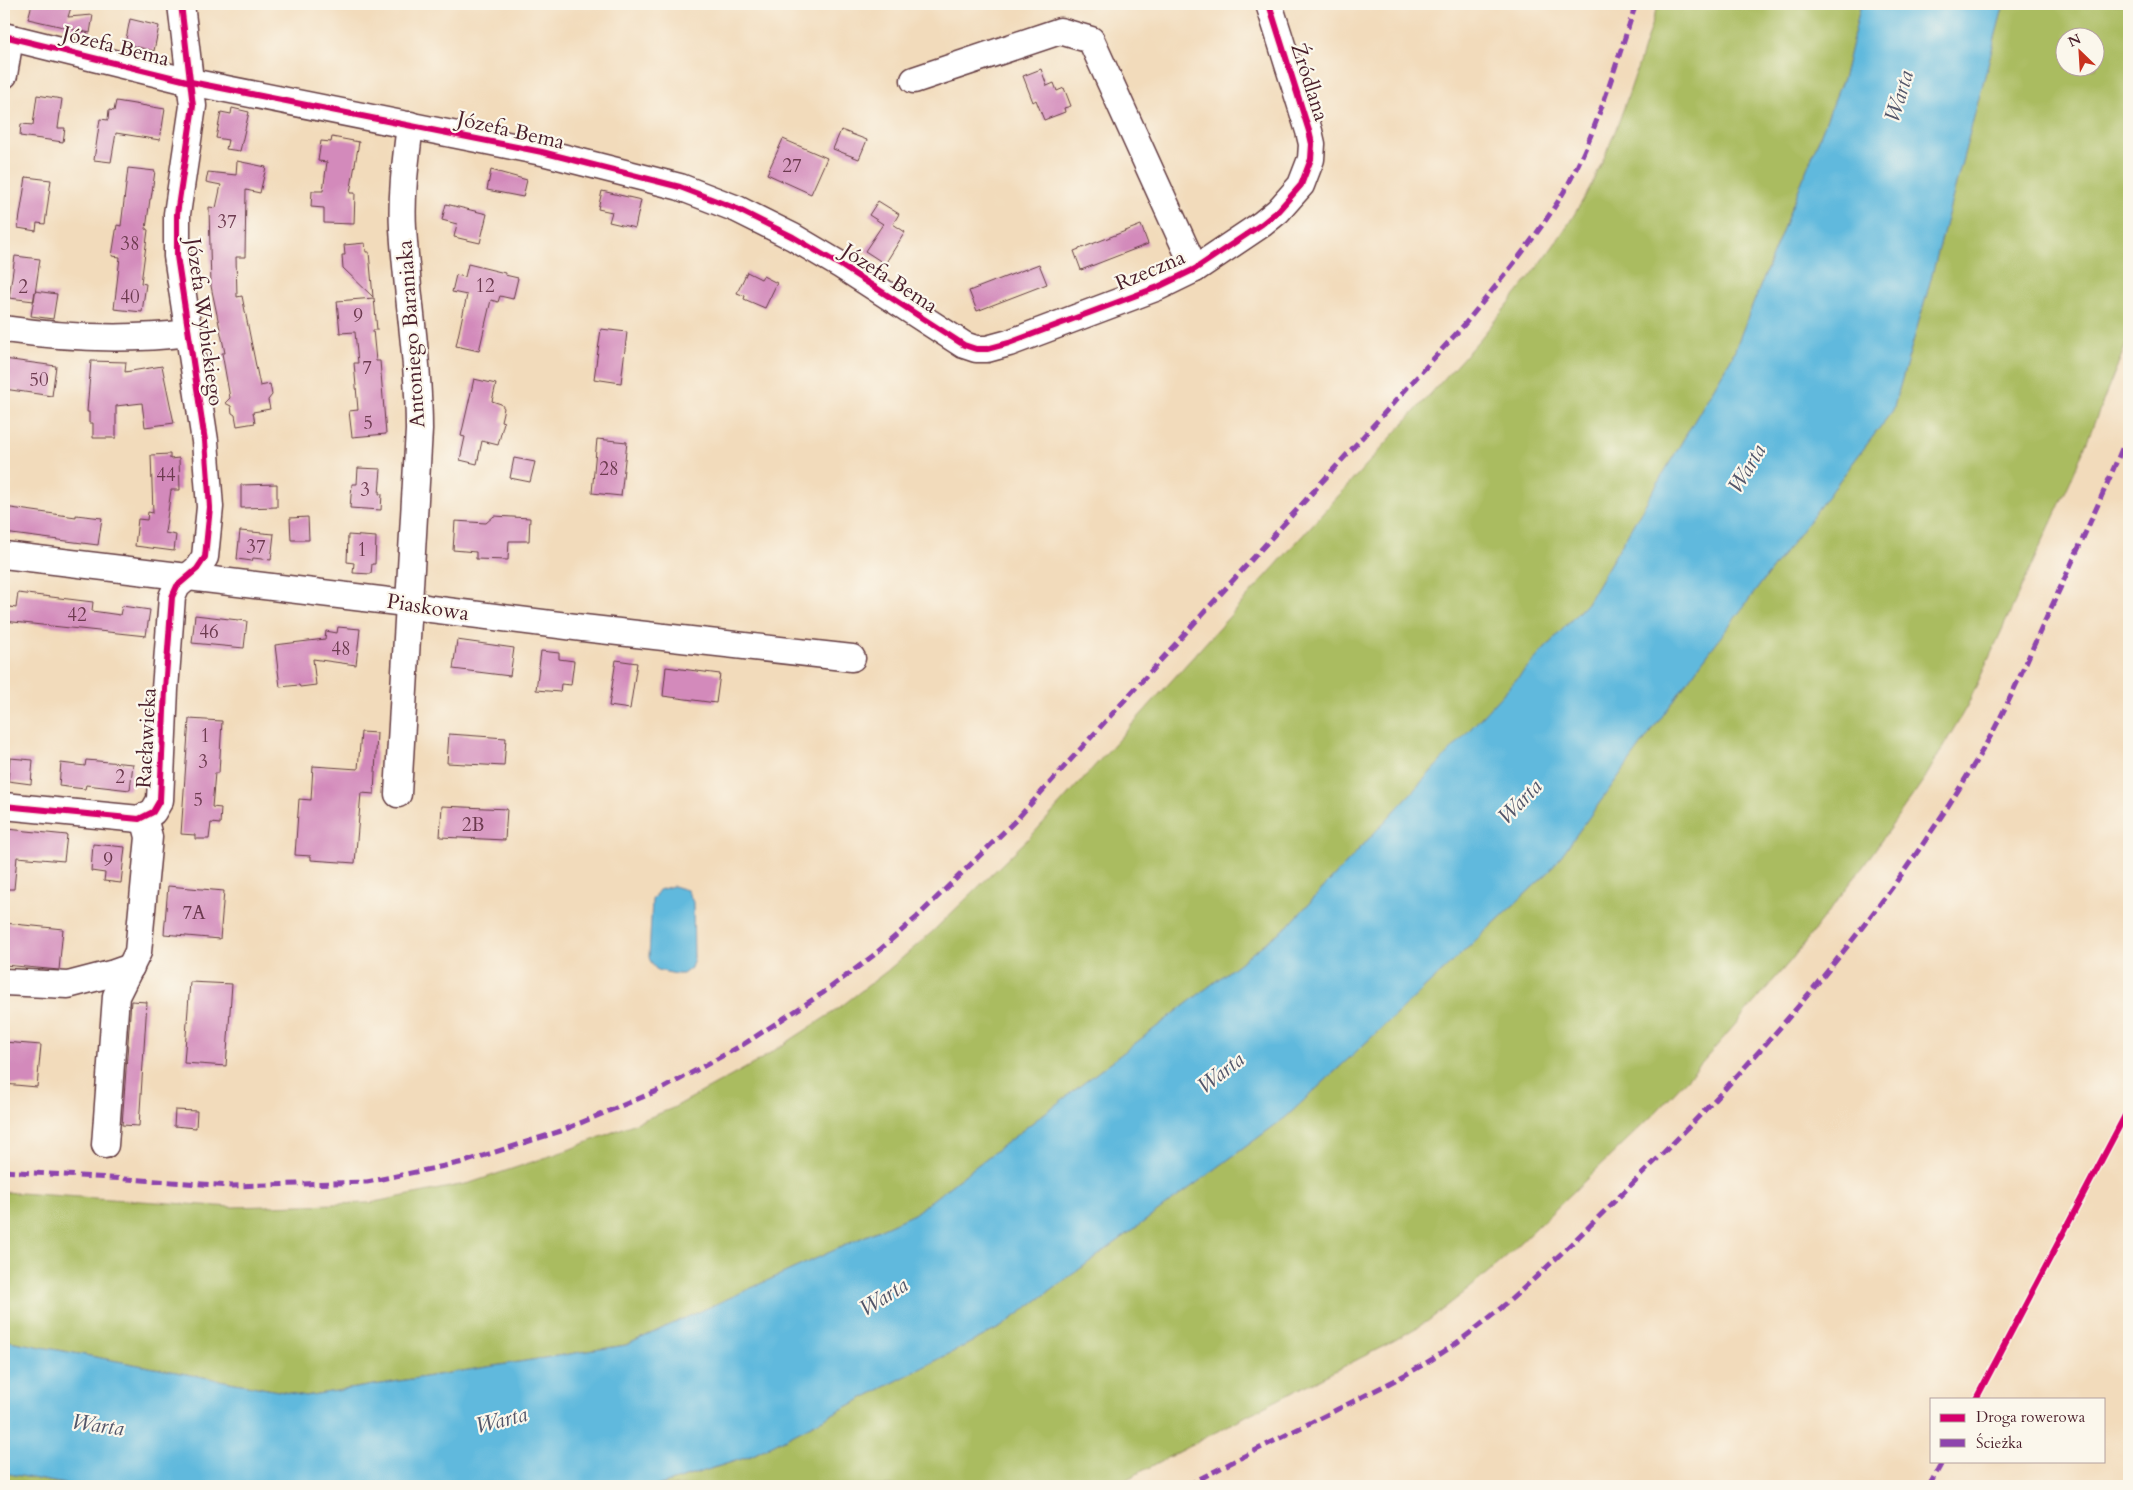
<svg xmlns="http://www.w3.org/2000/svg" width="2133" height="1490" viewBox="0 0 2133 1490" font-family="Cardo,serif">
	<style>
		.green { fill: #aabc60; stroke: #7a6e46; fill-rule: evenodd }
		.water { fill: #60b9dd; stroke: #556c84 }
		.building { fill: #d38abb }
		.lines { fill: none; stroke-linecap: round; stroke-linejoin: round }
		.minor-casing { stroke: #633b41; stroke-width: 29 }
		.minor { stroke: #fff; stroke-width: 26 }
		.quiet { stroke: #8e44ad; stroke-width: 5; stroke-dasharray: 10 5; stroke-linecap: butt }
		.cycleway-casing { stroke: #fbf7ec; stroke-width: 9 }
		.cycleway { stroke: #d6006c; stroke-width: 6 }
		.labels { text-anchor: middle; stroke-width: 4.5; stroke-linejoin: round; paint-order: stroke }
		.number-label { font-size: 19px; fill: #6c3a4f }
		.street-label { font-size: 21px; fill: #4a1f2b; stroke: #fbf7ec }
		.water-label { font-size: 22px; font-style: italic; fill: #525569; stroke: #fbf7ec }
	</style>
	<rect width="100%" height="100%" fill="#fbf7ec"/>
	<filter id="ink" filterUnits="userSpaceOnUse"><feTurbulence type="fractalNoise" baseFrequency=".02" numOctaves="2"/><feDisplacementMap in="SourceGraphic" scale="10" xChannelSelector="R" yChannelSelector="G"/><feConvolveMatrix kernelMatrix="1 2 1 2 8 2 1 2 1" color-interpolation-filters="sRGB"/></filter>
	<filter id="wash" filterUnits="userSpaceOnUse"><feTurbulence type="fractalNoise" baseFrequency=".0096" numOctaves="4" result="noise"/><feDisplacementMap in="SourceGraphic" scale="20" xChannelSelector="R" yChannelSelector="G"/><feGaussianBlur stdDeviation="1.12" result="paint"/><feColorMatrix in="noise" values="0 0 0 0 0 0 0 0 0 0 0 0 0 0 0 0 0 1.4 0 .05"/><feComposite in="paint" operator="in"/></filter>
	<g filter="url(#wash)">
		<rect width="100%" height="100%" fill="#f2dbbb"/>
		<!-- green -->
		<g class="green">
			<path d="M1658,4H1861L1844,76L1732,357L1587,603L1290,924L914,1214L626,1345L305,1396L4,1340V1192L232,1207L369,1203L470,1183L568,1150L673,1108L755,1063L835,1011L887,971L931,933L1034,833L1480,339C1515,295 1552,253 1580,205C1615,147 1637,68 1658,4Z"/>
			<path d="M2004,4H2129V337L2074,473L1967,706L1925,778L1862,868L1792,959L1700,1065L1654,1114L1510,1253L1470,1288L1428,1321L1388,1344L1248,1415L1114,1486H657L751,1456L1001,1327L1286,1117L1550,871L1703,660L1893,410L1926,297ZM2066,38H2096V68H2066Z"/>
			<polygon points="4,1473 76,1486 4,1486"/>
		</g>
		<!-- water -->
		<g class="water">
			<polygon points="1861,4 2004,4 1926,297 1893,410 1703,660 1550,871 1286,1117 1001,1327 751,1456 657,1486 76,1486 4,1473 4,1340 305,1396 626,1345 914,1214 1290,924 1587,603 1732,357 1844,76"/>
			<polygon points="673,886 687,890 693,902 694,958 691,968 683,974 676,974 657,970 651,963 649,957 652,900 659,890"/>
		</g>
		<g id="blocks">
			<!-- building -->
			<g class="building">
				<polygon points="32,4 72,4 68,17 93,15 90,33 28,19"/>
				<polygon points="130,19 159,26 154,51 125,44"/>
				<polygon points="1041,69 1047,86 1054,83 1057,91 1064,88 1071,106 1064,108 1065,112 1044,120 1036,100 1033,102 1023,76"/>
				<polygon points="37,95 62,99 58,128 65,128 63,142 20,136 21,124 33,125"/>
				<polygon points="116,101 165,109 160,140 116,133 111,162 94,160 100,119 108,120 109,110 114,111"/>
				<polygon points="232,108 249,112 240,151 226,149 228,140 216,138 221,112 231,114"/>
				<polygon points="841,130 867,140 859,159 833,149"/>
				<polygon points="332,137 359,142 350,193 355,193 354,224 324,223 324,208 311,207 312,191 323,191 327,162 318,161 321,141 331,142"/>
				<polygon points="783,139 827,158 811,194 767,174"/>
				<polygon points="237,161 266,167 260,193 246,190 245,257 236,257 237,297 242,296 260,386 270,384 272,395 268,400 270,409 253,412 255,423 237,426 235,415 232,413 231,406 225,403 230,398 222,353 225,353 211,286 209,207 216,208 221,185 206,182 208,172 236,175"/>
				<polygon points="128,168 155,171 151,199 150,199 146,229 148,230 141,283 146,284 142,312 114,309 120,257 112,256 117,225 121,226"/>
				<polygon points="491,170 527,180 523,197 487,190"/>
				<polygon points="26,177 51,180 45,224 37,223 36,231 18,228"/>
				<polygon points="602,191 641,200 635,228 609,222 612,212 598,209"/>
				<polygon points="878,201 899,214 893,224 905,232 885,264 865,251 883,224 869,215"/>
				<polygon points="446,204 487,214 480,243 454,237 457,224 442,220"/>
				<polygon points="1141,225 1148,244 1081,270 1074,251"/>
				<polygon points="365,243 366,252 369,252 373,297 343,268 342,255 345,255 344,245"/>
				<polygon points="15,256 40,259 34,301 9,298"/>
				<polygon points="468,264 505,273 505,275 518,278 513,299 500,296 498,302 491,300 479,351 456,346 467,295 452,292 456,275 465,277"/>
				<polygon points="1039,264 1047,284 977,311 969,291"/>
				<polygon points="747,272 761,279 763,276 777,283 765,308 744,299 745,296 737,293"/>
				<polygon points="35,291 57,294 53,319 31,316"/>
				<polygon points="374,298 377,330 373,330 376,361 380,361 386,434 352,437 349,411 358,410 354,363 358,363 355,332 340,333 337,301"/>
				<polygon points="601,329 627,332 621,383 594,379"/>
				<polygon points="4,359 56,366 52,396 4,389"/>
				<polygon points="91,361 126,362 125,372 162,366 174,423 145,427 142,403 116,406 116,438 93,438 93,423 89,423 89,412 87,412"/>
				<polygon points="474,379 496,384 492,401 501,404 504,408 501,421 504,422 498,445 482,441 477,464 460,460 465,437 461,436"/>
				<polygon points="597,439 627,442 621,496 592,493"/>
				<polygon points="170,454 170,459 179,458 180,490 171,490 165,533 176,535 174,551 135,546 138,519 147,520 148,512 153,513 151,455"/>
				<polygon points="514,458 535,462 530,482 510,478"/>
				<polygon points="358,468 381,469 379,494 382,494 381,510 350,508 352,484 357,484"/>
				<polygon points="277,484 277,507 241,508 241,485"/>
				<polygon points="4,507 76,517 76,515 102,518 98,545 4,533"/>
				<polygon points="494,516 530,518 529,541 509,541 508,560 476,559 476,552 453,550 455,521 486,523"/>
				<polygon points="308,517 309,540 291,540 290,518"/>
				<polygon points="240,531 274,534 271,560 253,558 252,561 237,559"/>
				<polygon points="348,535 376,537 375,564 372,564 371,574 353,573 354,563 347,562"/>
				<polygon points="18,593 93,602 92,611 120,615 122,606 150,610 146,636 4,621 4,606 16,608"/>
				<polygon points="195,615 247,621 244,648 192,643"/>
				<polygon points="338,627 360,629 356,665 313,659 316,685 300,687 299,685 280,687 275,645 325,639 326,631 337,633"/>
				<polygon points="457,640 514,648 510,676 453,669"/>
				<polygon points="541,651 559,653 559,659 574,661 571,685 561,684 560,692 536,690"/>
				<polygon points="616,660 637,663 630,709 609,706"/>
				<polygon points="666,667 720,674 716,703 663,696"/>
				<polygon points="189,719 222,721 219,773 215,773 212,807 221,808 220,824 211,823 209,839 195,839 195,835 181,834"/>
				<polygon points="361,732 377,733 374,794 361,793 355,863 311,860 311,856 295,855 299,799 311,800 313,766 358,769"/>
				<polygon points="449,734 506,738 504,766 447,763"/>
				<polygon points="10,758 33,760 31,784 8,781"/>
				<polygon points="86,760 133,764 130,790 86,785 85,789 59,786 61,763 85,766"/>
				<polygon points="442,806 507,809 505,840 440,837"/>
				<polygon points="7,829 67,835 64,861 17,857 14,889 4,889 4,832 6,832"/>
				<polygon points="93,844 125,847 121,883 104,881 105,873 91,871"/>
				<polygon points="168,886 224,891 220,939 164,934"/>
				<polygon points="4,923 63,929 59,970 4,965"/>
				<polygon points="190,982 232,984 226,1066 184,1063"/>
				<polygon points="131,1001 147,1002 139,1126 122,1125"/>
				<polygon points="4,1042 41,1045 37,1087 4,1084"/>
				<polygon points="175,1110 197,1111 196,1128 174,1126"/>
			</g>
		</g>
	</g>
	<g filter="url(#ink)">
		<use href="#blocks" fill-opacity="0" stroke="#633b41" stroke-width="1"/>
		<g class="lines">
			<!-- minor casing -->
			<g class="minor-casing">
				<g id="minor">
					<polyline points="4,36 191,82 542,152 680,187 737,209 793,237 842,266 964,345 976,349 987,349 1009,343 1158,287 1195,269 1262,224 1278,211 1301,185 1311,159 1312,144 1309,131 1269,4"/>
					<polyline points="4,75 10,38"/>
					<polyline points="914,80 1060,31 1091,40 1195,269"/>
					<path d="M4,329C66,338 125,341 188,333"/>
					<polyline points="4,555 397,602 431,609 583,628 852,658"/>
					<path d="M398,794L419,430C419,362 407,296 403,228C401,194 406,159 410,125"/>
					<polyline points="4,806 139,819 153,812 160,800 165,689 172,597 177,586 197,569 205,557 210,507 205,441 177,256 177,214 193,106 181,4"/>
					<polyline points="4,982 68,985 114,973 131,967"/>
					<polyline points="105,1145 116,996 138,952 149,837 144,817"/>
				</g>
			</g>
			<!-- minor -->
			<use href="#minor" class="minor"/>
			<!-- quiet -->
			<g class="quiet">
				<path d="M4,1171L232,1186L367,1182L464,1162L561,1131L664,1088L744,1044L823,993L874,955L917,917L1018,818L1464,325C1498,283 1534,241 1562,195C1595,139 1615,66 1636,4"/>
				<path d="M1186,1486C1236,1460 1286,1435 1336,1410C1373,1391 1411,1374 1445,1351C1513,1304 1572,1243 1630,1186C1759,1060 1887,912 1979,756C2004,715 2023,669 2043,625C2073,561 2102,497 2129,432"/>
				<polyline points="1929,1486 1943,1461"/>
			</g>
			<!-- cycleway casing -->
			<g class="cycleway-casing">
				<g id="cycleway">
					<polyline points="4,36 191,82 542,152 680,187 737,209 793,237 842,266 964,345 976,349 987,349 1009,343 1158,287 1195,269 1262,224 1278,211 1301,185 1311,159 1312,144 1309,131 1269,4"/>
					<polyline points="4,806 139,819 153,812 160,800 165,689 172,597 177,586 197,569 205,557 210,507 205,441 177,256 177,214 193,106 181,4"/>
					<polyline points="1976,1399 2129,1108"/>
				</g>
			</g>
			<!-- cycleway -->
			<use href="#cycleway" class="cycleway"/>
		</g>
	</g>
	<g class="labels">
		<!-- number labels -->
		<g class="number-label">
			<text x="792" y="172">27</text>
			<text x="227" y="228">37</text>
			<text x="130" y="250">38</text>
			<text x="485" y="292">12</text>
			<text x="23" y="293">2</text>
			<text x="130" y="303">40</text>
			<text x="358" y="322">9</text>
			<text x="367" y="374">7</text>
			<text x="39" y="386">50</text>
			<text x="368" y="429">5</text>
			<text x="609" y="475">28</text>
			<text x="166" y="481">44</text>
			<text x="365" y="496">3</text>
			<text x="256" y="553">37</text>
			<text x="362" y="556">1</text>
			<text x="77" y="621">42</text>
			<text x="209" y="638">46</text>
			<text x="341" y="655">48</text>
			<text x="205" y="742">1</text>
			<text x="203" y="768">3</text>
			<text x="120" y="783">2</text>
			<text x="198" y="806">5</text>
			<text x="473" y="831">2B</text>
			<text x="108" y="866">9</text>
			<text x="194" y="919">7A</text>
		</g>
		<!-- street labels -->
		<g class="street-label">
			<text transform="translate(116 46) rotate(14)" y="7">Józefa Bema</text>
			<text transform="translate(1310 82) rotate(72)" y="7">Źródlana</text>
			<text transform="translate(511 130) rotate(13)" y="7">Józefa Bema</text>
			<text transform="translate(1150 270) rotate(-23)" y="7">Rzeczna</text>
			<text transform="translate(890 278) rotate(33)" y="7">Józefa Bema</text>
			<text transform="translate(205 322) rotate(82)" y="7">Józefa Wybickiego</text>
			<text transform="translate(411 334) rotate(-94)" y="7">Antoniego Baraniaka</text>
			<text transform="translate(428 607) rotate(9)" y="7">Piaskowa</text>
			<text transform="translate(146 738) rotate(-87)" y="7">Racławicka</text>
		</g>
		<!-- water labels -->
		<g class="water-label">
			<text transform="translate(1898 96) rotate(-73)" y="8">Warta</text>
			<text transform="translate(1746 468) rotate(-59)" y="8">Warta</text>
			<text transform="translate(1519 801) rotate(-46)" y="8">Warta</text>
			<text transform="translate(1220 1072) rotate(-38)" y="8">Warta</text>
			<text transform="translate(883 1296) rotate(-32)" y="8">Warta</text>
			<text transform="translate(501 1419) rotate(-14)" y="8">Warta</text>
			<text transform="translate(98 1424) rotate(8)" y="8">Warta</text>
		</g>
	</g>
	<!-- margin -->
	<rect width="2133" height="1490" fill="none" stroke="#fbf7ec" stroke-width="20"/>
	<!-- legend -->
	<rect x="1930" y="1398" width="175" height="65" fill="#fbf7ec" stroke="#b4a19f"/>
	<rect x="1940" y="1414" width="25" height="8" fill="#d6006c" stroke="#b4a19f"/>
	<text x="1976" y="1422" font-size="15" fill="#4a1f2b">Droga rowerowa</text>
	<rect x="1940" y="1439" width="25" height="8" fill="#8e44ad" stroke="#b4a19f"/>
	<text x="1976" y="1448" font-size="15" fill="#4a1f2b">Ścieżka</text>
	<!-- north arrow -->
	<g transform="translate(2080 52) rotate(335)"><circle r="24" fill="#fbf7ec" stroke="#b4a19f"/>
	<path d="M0-4L9 19L0 12L-9 19Z" fill="#c8321e"/>
	<text y="-8" font-size="14" font-weight="bold" text-anchor="middle" fill="#4a1f2b">N</text>
	</g>
</svg>
